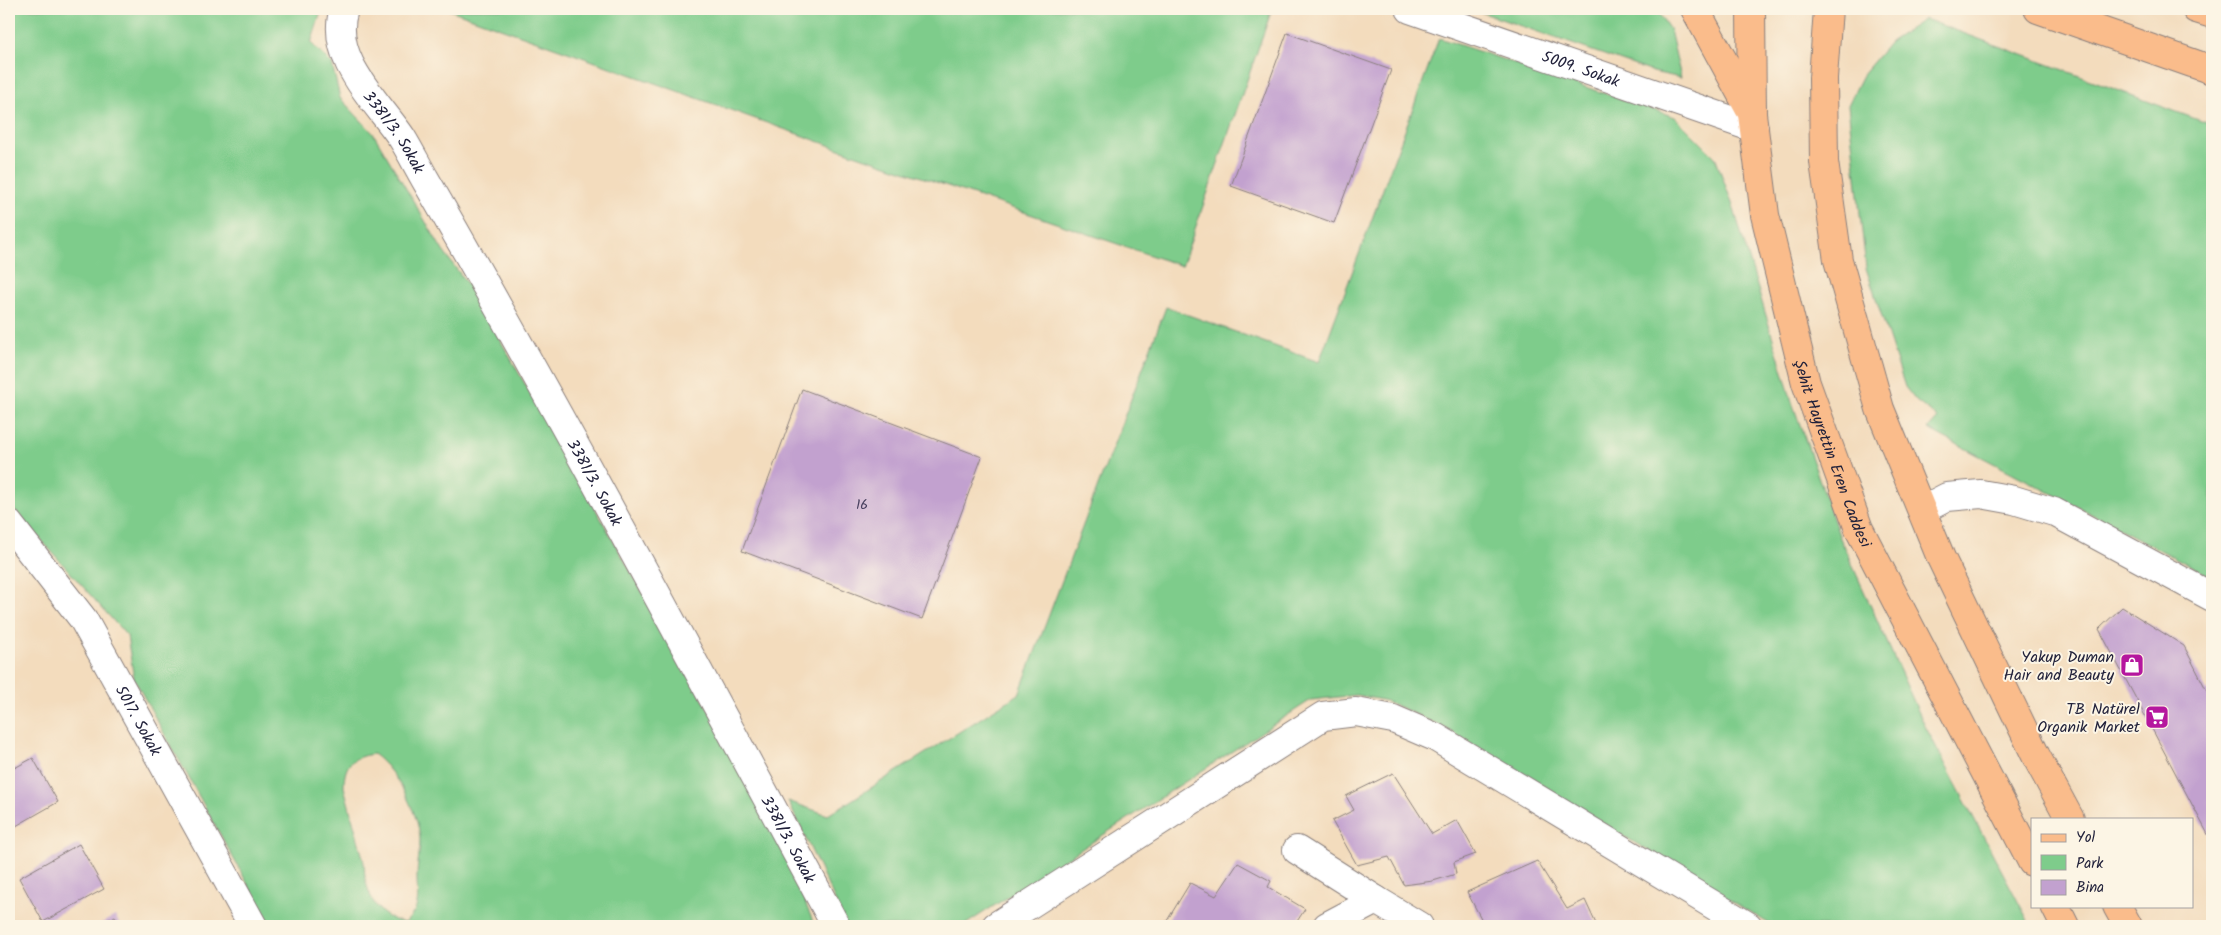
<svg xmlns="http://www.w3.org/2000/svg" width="2221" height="935" viewBox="0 0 2221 935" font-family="Kalam,sans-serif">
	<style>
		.green { fill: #7ecc8b; stroke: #507763; fill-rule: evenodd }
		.building { fill: #c2a1cf }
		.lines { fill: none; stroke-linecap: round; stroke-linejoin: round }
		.minor-casing { stroke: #8a7f7c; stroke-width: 30 }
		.major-casing { stroke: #8a7f7c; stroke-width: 30 }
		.minor { stroke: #fff; stroke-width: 28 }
		.major { stroke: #fabc8b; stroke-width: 28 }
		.labels { text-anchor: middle; stroke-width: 4; stroke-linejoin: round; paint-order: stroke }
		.number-label { font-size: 14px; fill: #4a4260 }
		.street-label { font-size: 16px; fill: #22223b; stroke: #fcf5e5 }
		.poi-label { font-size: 16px; fill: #22223b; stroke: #fcf5e5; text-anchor: end }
	</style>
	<rect width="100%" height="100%" fill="#fcf5e5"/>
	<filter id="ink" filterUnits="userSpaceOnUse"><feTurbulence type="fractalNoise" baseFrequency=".02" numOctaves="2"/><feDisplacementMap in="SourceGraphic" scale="10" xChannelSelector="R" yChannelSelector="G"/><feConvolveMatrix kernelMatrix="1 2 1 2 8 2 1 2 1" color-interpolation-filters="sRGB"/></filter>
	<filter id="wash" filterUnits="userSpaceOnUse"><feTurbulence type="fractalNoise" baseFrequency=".0096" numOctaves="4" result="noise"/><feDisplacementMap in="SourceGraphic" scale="20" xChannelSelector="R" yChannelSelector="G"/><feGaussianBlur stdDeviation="1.12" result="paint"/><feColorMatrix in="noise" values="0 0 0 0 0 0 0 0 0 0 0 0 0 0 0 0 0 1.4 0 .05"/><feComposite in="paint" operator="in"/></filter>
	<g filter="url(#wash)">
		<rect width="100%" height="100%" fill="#f3dcbd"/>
		<!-- green -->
		<g class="green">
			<path d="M9,9H322L311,43L332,64L340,98L373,133L443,251L472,290L767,813L815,926H271L134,679L127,636L9,504ZM373,754C395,769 419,813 420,839C420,852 417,865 417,877C417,898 422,906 405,923C380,918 370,902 365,877C364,871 365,865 363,858C357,834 350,811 344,787C344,765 351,757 373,754Z"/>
			<polygon points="447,9 1272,9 1182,266 851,153"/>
			<polygon points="1472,9 1656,9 1670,30 1681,78 1653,72"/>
			<polygon points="1925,19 2212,125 2212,577 1928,429 1938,418 1916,401 1905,387 1866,268 1848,105 1864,73 1890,42"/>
			<polygon points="1439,38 1675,117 1715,157 1733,206 1793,405 1840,538 1924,724 2031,926 1773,926 1443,727 1386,701 1357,695 1311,700 963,926 847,926 788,801 828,815 1019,694 1166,307 1319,362"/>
		</g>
		<g id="blocks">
			<!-- building -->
			<g class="building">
				<polygon points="1287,33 1391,70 1334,223 1231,186"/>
				<polygon points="802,389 982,457 922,619 742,551"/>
				<polygon points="2122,607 2184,646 2207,691 2212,688 2212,842 2099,629"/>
				<polygon points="33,758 58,802 9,830 9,771"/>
				<polygon points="1393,773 1432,834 1457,820 1476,854 1454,862 1456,874 1433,881 1404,885 1389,857 1357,865 1332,821 1354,810 1346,796"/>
				<polygon points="79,844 104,889 43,922 19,878"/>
				<polygon points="1537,861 1567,909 1585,900 1597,926 1485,926 1467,892"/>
				<polygon points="1238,863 1271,881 1268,887 1305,909 1294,926 1169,926 1165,924 1190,883 1216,896"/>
				<polygon points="115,916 121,926 96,926"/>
			</g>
		</g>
	</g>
	<g filter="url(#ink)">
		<use href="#blocks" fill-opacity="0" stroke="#8a7f7c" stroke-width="1"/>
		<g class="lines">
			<!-- minor casing -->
			<g class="minor-casing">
				<g id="minor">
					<path id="s1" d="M344,9C328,58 377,101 402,138C410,151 417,165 425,179C567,425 701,676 836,926"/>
					<path id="s2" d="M1410,9L1754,128"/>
					<polyline points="1922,510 1947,497 1981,494 2014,500 2054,512 2212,597"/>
					<path id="s3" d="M9,524L83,619L253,926"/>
					<polyline points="1297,850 1376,900"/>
					<polyline points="996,926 1323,716 1356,712 1393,719 1435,737 1748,926"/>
					<polyline points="1327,926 1376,900 1419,926"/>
				</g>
			</g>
			<!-- major casing -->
			<g class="major-casing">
				<g id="major">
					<polyline points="1695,9 1749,108"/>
					<path id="s4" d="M1751,9L1752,114L1765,215L1806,383L1859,529L2032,862"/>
					<polyline points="1828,9 1823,78 1824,162 1838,260 1880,409 1941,558 2036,756 2070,819"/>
					<polyline points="2038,9 2212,70"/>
					<polyline points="2196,9 2212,14"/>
					<polyline points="2055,906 2065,926"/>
					<polyline points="2117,906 2128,926"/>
				</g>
			</g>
			<!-- minor -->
			<use href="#minor" class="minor"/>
			<!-- major -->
			<use href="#major" class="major"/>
		</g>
	</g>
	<!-- icons -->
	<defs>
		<g id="shop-square" transform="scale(1.25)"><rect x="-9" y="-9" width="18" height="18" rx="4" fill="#b5179e" stroke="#fcf5e5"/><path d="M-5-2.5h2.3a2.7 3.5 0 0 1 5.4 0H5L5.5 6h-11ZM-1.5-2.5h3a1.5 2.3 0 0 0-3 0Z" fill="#fff"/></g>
		<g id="supermarket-square" transform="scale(1.25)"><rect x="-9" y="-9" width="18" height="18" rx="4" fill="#b5179e" stroke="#fcf5e5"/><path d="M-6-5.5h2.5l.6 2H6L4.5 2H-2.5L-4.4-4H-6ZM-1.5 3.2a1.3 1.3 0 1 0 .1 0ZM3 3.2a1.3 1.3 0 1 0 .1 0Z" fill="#fff"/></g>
	</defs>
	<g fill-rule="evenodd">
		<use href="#shop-square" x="2132" y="665"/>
		<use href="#supermarket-square" x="2157" y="717"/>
	</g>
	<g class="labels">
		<!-- number labels -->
		<g class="number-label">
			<text x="862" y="509">16</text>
		</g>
		<!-- street labels -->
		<g class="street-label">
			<text dy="6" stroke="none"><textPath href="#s2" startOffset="181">5009. Sokak</textPath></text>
			<text dy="6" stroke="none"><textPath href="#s1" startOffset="138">3381/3. Sokak</textPath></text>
			<text dy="6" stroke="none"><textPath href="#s4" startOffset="455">Şehit Hayrettin Eren Caddesi</textPath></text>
			<text dy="6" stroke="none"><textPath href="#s1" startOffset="542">3381/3. Sokak</textPath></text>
			<text dy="6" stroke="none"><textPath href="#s3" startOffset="236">5017. Sokak</textPath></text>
			<text dy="6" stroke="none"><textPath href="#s1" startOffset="948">3381/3. Sokak</textPath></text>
		</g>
		<!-- poi labels -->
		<g class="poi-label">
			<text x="2114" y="662">Yakup Duman<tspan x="2114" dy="18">Hair and Beauty</tspan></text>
			<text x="2140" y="714">TB Natürel<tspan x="2140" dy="18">Organik Market</tspan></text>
		</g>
	</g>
	<!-- margin -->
	<rect width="2221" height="935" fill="none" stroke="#fcf5e5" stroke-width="30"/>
	<!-- legend -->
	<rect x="2031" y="818" width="162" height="90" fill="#fcf5e5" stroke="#a5a1a1"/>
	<rect x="2041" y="834" width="25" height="8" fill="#fabc8b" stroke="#a5a1a1"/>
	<text x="2076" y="842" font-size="15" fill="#22223b">Yol</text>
	<rect x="2041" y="855" width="25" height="15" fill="#7ecc8b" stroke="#a5a1a1"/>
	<text x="2076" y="868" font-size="15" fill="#22223b">Park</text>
	<rect x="2041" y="880" width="25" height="15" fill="#c2a1cf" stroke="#a5a1a1"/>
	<text x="2076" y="892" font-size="15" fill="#22223b">Bina</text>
</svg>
